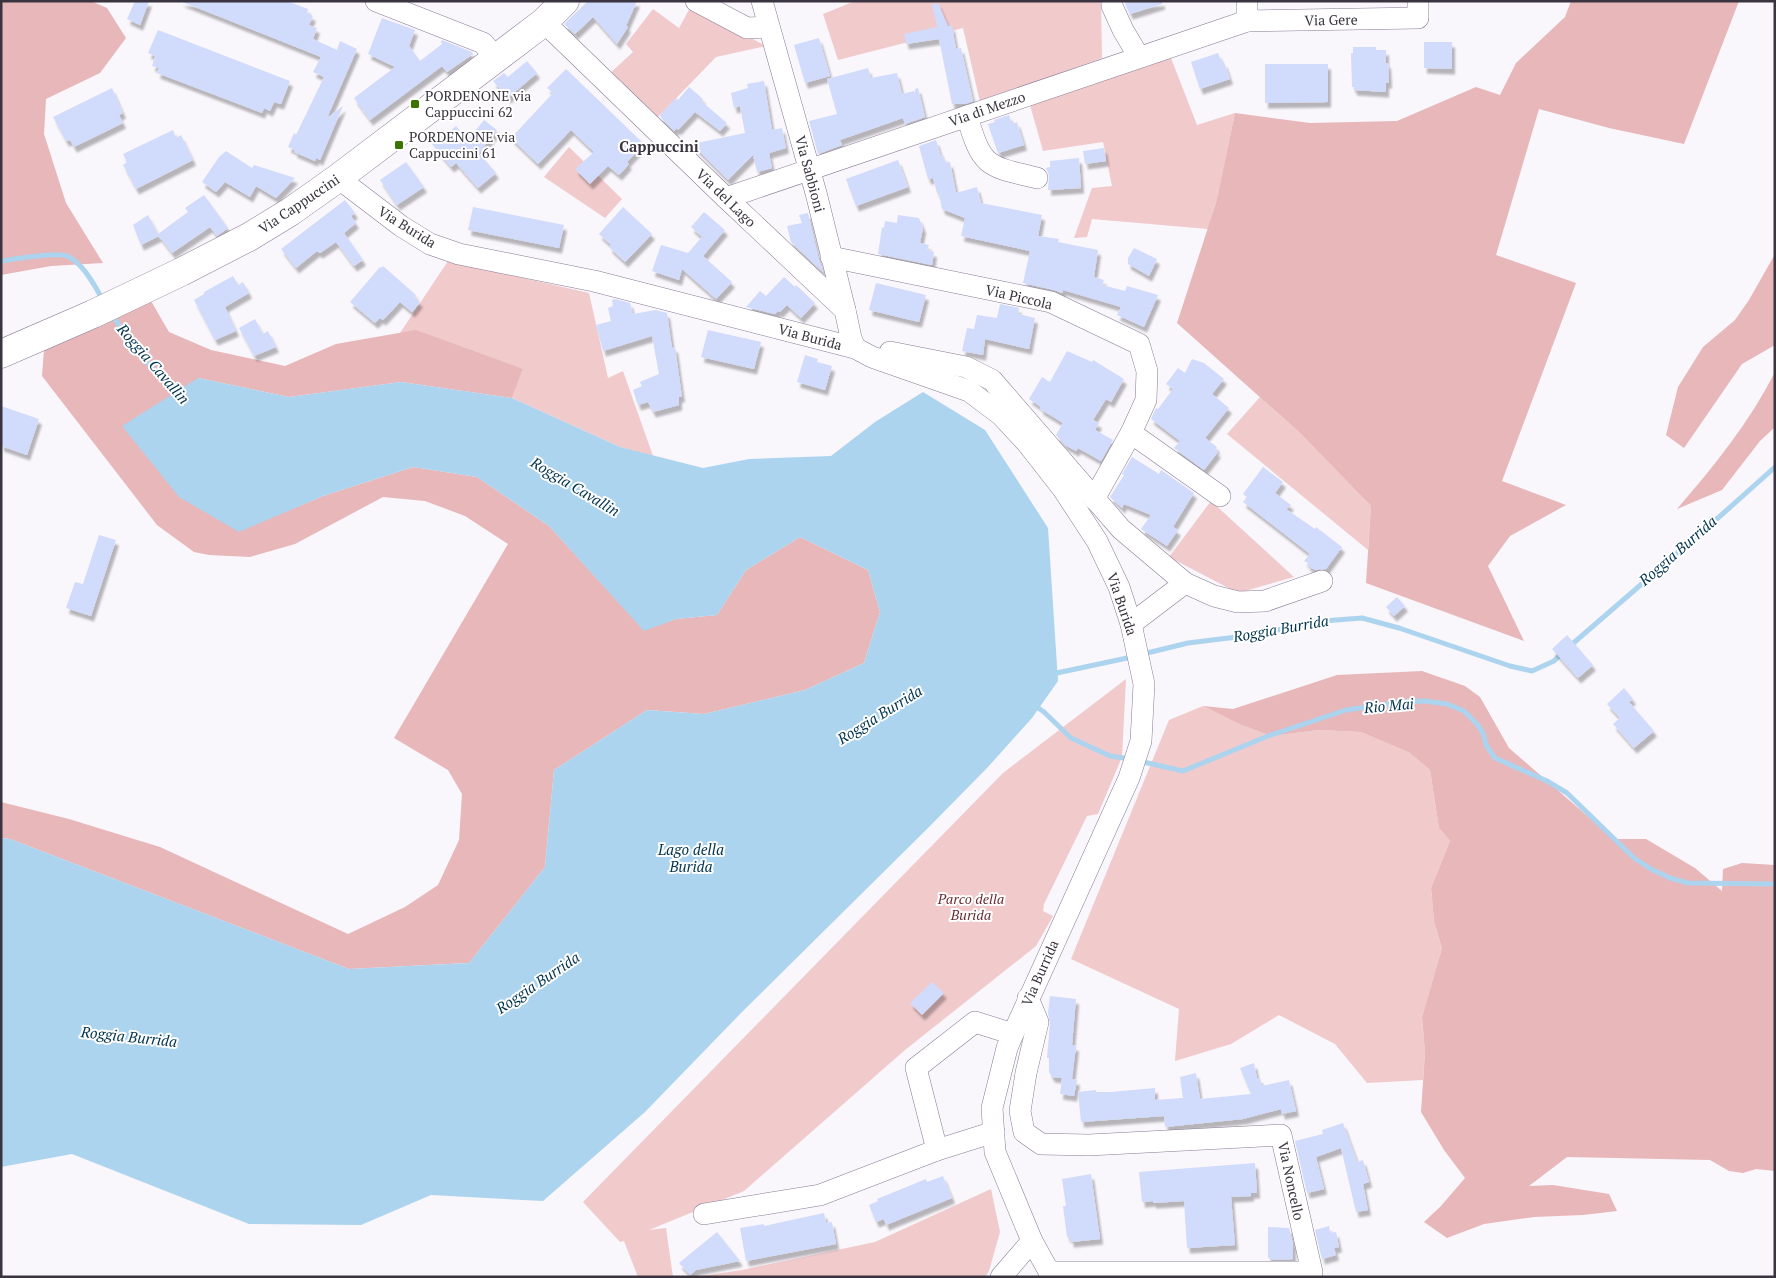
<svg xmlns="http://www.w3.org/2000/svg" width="1776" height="1278" viewBox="0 0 1776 1278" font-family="'PT Serif',serif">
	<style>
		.green { fill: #f1cacc }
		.forest { fill: #e7b7b9 }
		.water { fill: #acd4ef }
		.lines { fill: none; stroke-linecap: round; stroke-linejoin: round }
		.stream { stroke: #acd4ef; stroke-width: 5 }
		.building { fill: #d1dbfb; filter: url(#shadow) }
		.minor-casing { stroke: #887c96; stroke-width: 22 }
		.major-casing { stroke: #887c96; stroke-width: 29 }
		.minor { stroke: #fff; stroke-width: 21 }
		.major { stroke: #fff; stroke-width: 28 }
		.poi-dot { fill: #3b7300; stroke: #fff; stroke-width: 2 }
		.labels { text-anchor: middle; stroke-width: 4; stroke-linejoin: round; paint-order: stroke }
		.street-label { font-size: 14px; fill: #39343f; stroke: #fff }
		.poi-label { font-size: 14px; fill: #39343f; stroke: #fff; text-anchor: start }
		.park-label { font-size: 14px; font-style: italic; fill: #692d34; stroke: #fff }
		.neighbourhood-label { font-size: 15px; font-weight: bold; fill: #39343f; stroke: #fff }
		.water-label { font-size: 15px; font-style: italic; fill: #00334d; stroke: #fff }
	</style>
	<defs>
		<filter id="shadow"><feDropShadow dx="3" dy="5.5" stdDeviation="1" flood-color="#0004"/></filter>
	</defs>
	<rect width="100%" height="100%" fill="#f9f6fc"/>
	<!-- green -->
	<g class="green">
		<polygon points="855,1 1101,1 1102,58 980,102 963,28 838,60 823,14"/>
		<polygon points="691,6 766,46 716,57 655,120 607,76 633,52 626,44 653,9 679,28"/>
		<polygon points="1169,53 1197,125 1235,113 1216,203 1208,229 1092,219 1087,237 1074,238 1092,188 1112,186 1103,142 1043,151 1030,105"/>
		<polygon points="569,147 622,199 605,218 544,177"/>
		<polygon points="448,261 589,293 608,378 623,371 653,456 620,447 512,398 523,369 400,333"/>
		<polygon points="1260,397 1299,432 1371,506 1368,550 1227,434"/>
		<polygon points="1211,501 1294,577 1238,593 1169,557"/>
		<polygon points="1126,679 1122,757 1098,814 1087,816 1044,904 1043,911 1053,916 1036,946 905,1050 744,1191 649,1230 666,1228 673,1277 638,1277 624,1241 620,1242 583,1202 1003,773"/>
		<polygon points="1203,706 1239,724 1271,736 1319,730 1361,732 1410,753 1430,770 1439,828 1450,841 1431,888 1434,921 1442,948 1422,1017 1425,1052 1423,1080 1367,1083 1335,1044 1279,1015 1231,1044 1175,1061 1179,1009 1071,959 1169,720"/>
		<polygon points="991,1189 1000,1232 989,1271 985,1277 695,1277 742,1270 875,1242"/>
	</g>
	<!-- forest -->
	<g class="forest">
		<polygon points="1,1 91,1 107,8 126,38 100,73 46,99 44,134 66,203 103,263 51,266 1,275"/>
		<polygon points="1571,1 1739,1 1684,144 1609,128 1539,109 1496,255 1576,283 1502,481 1566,505 1510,536 1488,566 1524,641 1366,583 1371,506 1299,432 1177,323 1216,203 1235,113 1310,123 1397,121 1476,87 1500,95 1516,63 1565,17"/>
		<polygon points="1775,254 1775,345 1742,364 1684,448 1666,435 1678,387 1703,347 1735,320 1749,300"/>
		<polygon points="151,301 169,332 211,350 285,366 336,344 416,330 523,369 512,398 401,382 289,397 198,378 239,531 323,496 413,467 477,477 549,526 644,630 676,619 717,615 746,570 800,537 868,570 880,612 864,663 805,690 704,714 647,710 554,770 545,867 469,963 349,969 10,839 1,838 1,802 69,819 160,847 348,934 405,907 438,885 459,840 462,794 448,770 394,738 508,544 465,516 425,501 383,497 295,544 250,557 209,555 194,552 157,525 42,376 44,350"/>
		<path d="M1775,372V427L1760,441L1722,490L1677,509C1714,466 1749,423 1775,372Z"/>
		<polygon points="1422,671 1465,686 1480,697 1509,748 1614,839 1646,839 1695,868 1722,891 1723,869 1742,863 1775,865 1775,1171 1756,1169 1743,1173 1729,1171 1710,1160 1567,1157 1529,1186 1553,1185 1609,1194 1617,1211 1583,1215 1534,1217 1484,1224 1447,1238 1424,1222 1441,1206 1465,1178 1444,1150 1421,1112 1425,1052 1422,1017 1442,948 1434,921 1431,888 1450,841 1439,828 1430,770 1410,753 1361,732 1319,730 1271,736 1239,724 1203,706 1233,709 1337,675"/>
	</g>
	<!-- water -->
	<polygon class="water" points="198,378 289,397 401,382 512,398 620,447 703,468 749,459 831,456 875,422 923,392 985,430 1048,528 1058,681 1032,718 988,767 927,829 742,1012 645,1112 543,1201 431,1195 361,1225 249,1224 72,1154 1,1167 1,838 10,839 349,969 469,963 545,867 554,770 647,710 704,714 805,690 864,663 880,612 868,570 800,537 746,570 717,615 676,619 644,631 549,526 477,477 413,467 323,496 239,532 179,497 122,426"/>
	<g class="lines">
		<!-- stream -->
		<g class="stream">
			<path d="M1,261C13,259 58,252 67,256C84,264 94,285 103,300"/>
			<path d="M112,314C130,345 154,370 179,396"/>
			<polyline points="1570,646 1718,518 1775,467"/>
			<polyline points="1143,654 1188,643 1253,635 1323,621 1362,618 1399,628 1510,666 1532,671 1554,661 1562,653"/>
			<polyline points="1052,674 1132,657"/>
			<polyline points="1034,705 1044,712 1071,738 1110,756 1131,759"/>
			<polyline points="1139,761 1183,771 1268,736 1346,710 1402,702 1425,701 1447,704 1464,711 1477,724 1483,733 1486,745 1495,758 1547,781 1567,793 1634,858 1651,869 1670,878 1688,883 1775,884"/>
		</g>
	</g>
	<!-- building -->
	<g class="building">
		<polygon points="135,1 149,1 140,25 127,19"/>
		<polygon points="180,1 287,1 308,9 307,13 313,16 309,25 317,28 313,39 337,50 340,41 357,49 327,118 343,106 320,160 316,158 315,161 294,152 295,150 288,147 294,133 296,135 324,77 313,72 321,57"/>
		<polygon points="588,1 637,1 626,26 628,27 617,44 593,17 575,34 564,24"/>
		<polygon points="1124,1 1162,1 1162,4 1130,14"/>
		<polygon points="938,3 948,26 952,26 956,49 961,48 973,101 965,104 952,104 939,39 906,44 904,34 937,27 932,5"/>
		<polygon points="382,18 415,30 409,46 420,61 442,44 441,42 442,40 472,52 473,54 447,72 442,66 370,120 354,98 395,67 368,54"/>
		<polygon points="158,30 290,81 281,104 274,102 270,111 264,108 262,113 157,73 159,68 152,66 155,56 148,53"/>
		<polygon points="819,38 830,76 805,83 794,45"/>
		<polygon points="1424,42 1452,42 1452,69 1424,68"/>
		<polygon points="1353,47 1376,47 1376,50 1386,50 1386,63 1388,63 1389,83 1386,83 1386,92 1354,90 1354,87 1352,87 1351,53 1353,53"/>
		<polygon points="1218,53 1222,63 1224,62 1230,79 1200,89 1191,62"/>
		<polygon points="527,61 537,73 508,98 493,81 504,73 508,77"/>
		<polygon points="1265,64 1328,64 1328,102 1265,103"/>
		<polygon points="868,68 871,78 897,73 902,94 914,91 915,93 915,89 918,88 925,117 905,124 903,118 840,140 842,145 818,154 809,121 837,114 827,79"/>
		<polygon points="566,69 644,144 627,162 629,164 619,175 608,166 590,184 575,169 594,152 571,130 538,164 511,138 553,93 547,88"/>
		<polygon points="764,81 772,130 782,128 786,148 769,153 772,168 757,172 753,155 728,180 692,144 745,133 740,106 734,108 731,93 748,88 747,84"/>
		<polygon points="689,87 703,99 701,101 727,123 720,131 695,112 678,130 677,128 674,131 661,118 660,115 671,103 676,98 678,100"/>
		<polygon points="112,88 123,113 119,115 123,123 74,147 70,140 66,141 53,117"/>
		<polygon points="1009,115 1012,124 1017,122 1024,145 998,153 988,124 995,122 994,120"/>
		<polygon points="484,120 497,130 479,153 496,173 478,188 456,163 451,167 432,144 442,136 443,137 456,126 468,140"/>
		<polygon points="173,130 176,138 181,135 193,160 136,189 123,165 127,162 123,154"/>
		<polygon points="936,140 941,157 944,156 946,163 950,162 956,193 977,187 981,203 1042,215 1038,236 1059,239 1058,242 1098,250 1094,277 1104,280 1102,285 1125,291 1127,286 1158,295 1144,327 1117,315 1121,307 1063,290 1062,293 1054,290 1023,283 1030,251 961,236 965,218 942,209 939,193 937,193 933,178 928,179 919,146"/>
		<polygon points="1104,148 1106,161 1085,164 1083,151"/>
		<polygon points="226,151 252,168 254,165 295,178 276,198 256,186 250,197 225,182 216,192 202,182 219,157"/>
		<polygon points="1079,158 1081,188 1048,190 1049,175 1046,168 1050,167 1050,161"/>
		<polygon points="898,160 908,187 856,206 846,179"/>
		<polygon points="406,162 424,187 397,205 380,180"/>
		<polygon points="204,195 228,228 217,236 210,227 172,253 159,236 141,245 133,225 148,215 158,234 188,212 185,208"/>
		<polygon points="345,200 355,213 351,216 356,223 344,233 363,260 354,266 336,242 320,253 317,251 296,268 281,249"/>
		<polygon points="473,207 564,225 559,248 468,230"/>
		<polygon points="623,207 652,234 625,262 609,247 611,245 599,234"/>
		<polygon points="704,212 725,230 703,256 732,282 716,299 682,269 679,280 652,271 661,245 688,253 702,237 691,227"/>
		<polygon points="808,213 819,260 823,272 791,242 787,226 802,223 799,215"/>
		<polygon points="898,215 919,218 923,228 920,243 929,245 927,250 934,252 932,265 878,254 882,227 884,228 885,221 897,223"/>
		<polygon points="1134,248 1157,259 1149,276 1128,264 1128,258"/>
		<polygon points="383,266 416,295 414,297 420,302 412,312 400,302 383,320 380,318 375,323 350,302 380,267 381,268"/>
		<polygon points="233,276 238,285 243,282 249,293 225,307 236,331 215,340 194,300 204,294 204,292"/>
		<polygon points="784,277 795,287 796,285 815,303 801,318 787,305 780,312 778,311 775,314 746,307 760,291 766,296"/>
		<polygon points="876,283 926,295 919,322 869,310"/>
		<polygon points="615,299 630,303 633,314 656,310 667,313 672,348 675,347 682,397 679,397 679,405 653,412 648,402 638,405 633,390 642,386 640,382 659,374 652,336 603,351 596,325 611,321 608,308 613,306 612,300"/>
		<polygon points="1000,304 1019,308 1018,314 1035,318 1029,349 985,339 983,355 962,351 967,328 974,329 977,315 997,318"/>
		<polygon points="255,319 263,334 268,331 276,347 254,356 239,328"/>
		<polygon points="708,330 761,342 754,369 701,357"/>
		<polygon points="1067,351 1092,362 1093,360 1124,379 1111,402 1106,399 1093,420 1099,423 1095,430 1113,440 1101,461 1078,448 1076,451 1065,445 1056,435 1063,423 1040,409 1041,407 1029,399 1042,377 1050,382"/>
		<polygon points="805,355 818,359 817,362 832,366 825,390 797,382"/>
		<polygon points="1192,359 1204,363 1224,379 1212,394 1229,408 1205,438 1217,447 1215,450 1218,452 1204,470 1174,448 1180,441 1151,419 1156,408 1158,409 1173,389 1166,384 1178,368 1185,373"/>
		<polygon points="1,406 39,419 27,455 1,446"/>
		<polygon points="1132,457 1159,474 1161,470 1194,493 1173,527 1178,530 1167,546 1141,529 1151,515 1124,504 1122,508 1110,497 1124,475 1122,474"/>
		<polygon points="1263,467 1283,482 1275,493 1291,505 1286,509 1315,529 1316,527 1342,547 1326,569 1315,570 1307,565 1308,563 1304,561 1310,554 1243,502 1247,497 1243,494"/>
		<polygon points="99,535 116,540 91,616 66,608 75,582 83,584"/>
		<polygon points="1397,597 1405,606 1394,616 1386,607"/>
		<polygon points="1567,635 1593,665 1578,678 1552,649"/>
		<polygon points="1624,688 1633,699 1629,702 1654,731 1634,748 1613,724 1620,718 1607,704"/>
		<polygon points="932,982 944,993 922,1015 910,1003"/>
		<polygon points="1050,996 1076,999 1072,1045 1076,1046 1072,1079 1077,1080 1074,1096 1060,1094 1062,1078 1052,1077 1049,1072 1049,1058 1047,1058 1050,1024 1048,1013"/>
		<polygon points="1254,1063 1257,1078 1260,1078 1262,1086 1289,1080 1296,1111 1282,1114 1281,1109 1243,1119 1165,1127 1164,1116 1081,1122 1078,1092 1096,1090 1096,1092 1111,1092 1155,1088 1155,1100 1183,1098 1180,1077 1196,1073 1200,1099 1251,1094 1240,1068"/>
		<polygon points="1343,1123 1357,1162 1363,1160 1369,1182 1363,1184 1368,1210 1356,1212 1341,1148 1316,1157 1324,1189 1307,1193 1295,1141 1323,1134 1322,1130"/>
		<polygon points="1255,1163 1257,1193 1251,1193 1251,1196 1231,1197 1235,1245 1187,1248 1184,1201 1153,1203 1153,1201 1142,1202 1139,1172"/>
		<polygon points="1091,1174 1100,1239 1071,1242 1070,1237 1067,1237 1063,1206 1066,1206 1062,1179"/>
		<polygon points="943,1176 952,1198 886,1225 884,1219 876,1222 869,1205 878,1201 877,1199 926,1179 927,1182"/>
		<polygon points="824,1213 826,1223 832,1222 836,1244 746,1261 740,1228 764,1224 764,1226"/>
		<polygon points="1329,1226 1330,1233 1336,1232 1339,1247 1334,1248 1336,1255 1322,1259 1315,1230"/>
		<polygon points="1268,1227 1289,1228 1293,1244 1293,1259 1276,1260 1268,1258"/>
		<polygon points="717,1232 740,1261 696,1270 690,1275 679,1263"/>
	</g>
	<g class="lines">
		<!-- minor casing -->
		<g class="minor-casing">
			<g id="minor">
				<polyline points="376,1 483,43 496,58"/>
				<polyline points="696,1 747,28 769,27"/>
				<polyline points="762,1 816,193 845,310 851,338 855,348"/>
				<polyline points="1247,1 1247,21 1418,18 1418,1"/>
				<polyline points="1112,6 1123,30 1139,57"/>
				<polyline points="544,22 726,198 845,310"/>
				<path d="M967,116C982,167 986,166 1037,178"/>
				<polyline points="338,178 401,226 430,244 459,254 594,281 855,348 872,357 969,391 1001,415 1027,443 1063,489 1097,541 1119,587 1131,624 1144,684 1141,741 1129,778 1013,1034 1007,1048 992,1108 995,1152 1032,1241 1052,1277"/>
				<polyline points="726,198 1247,21"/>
				<polyline points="831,257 1051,302 1139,344 1147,371 1146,400 1131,433 1094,499"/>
				<polyline points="890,352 966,367 992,380 1121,529 1185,583 1214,596 1238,602 1265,601 1322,581"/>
				<polyline points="1131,433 1220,496"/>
				<polyline points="1131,624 1185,583"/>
				<polyline points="1028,998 1038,1022 1026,1073 1020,1111 1024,1132 1041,1144 1089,1145 1281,1135 1312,1272 1049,1272"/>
				<polyline points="937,1150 916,1068 975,1022 1013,1034"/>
				<polyline points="704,1214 820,1195 937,1150 994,1132"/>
				<polyline points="1001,1277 1032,1241"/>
			</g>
		</g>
		<!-- major casing -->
		<g class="major-casing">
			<polyline id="major" points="1,354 93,314 181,272 249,237 290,212 338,178 544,22 565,1"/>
		</g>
		<!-- minor -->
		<use href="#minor" class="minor"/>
		<!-- major -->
		<use href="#major" class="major"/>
	</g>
	<!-- markers -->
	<g class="poi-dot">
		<rect x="410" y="99" width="10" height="10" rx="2.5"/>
		<rect x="394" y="140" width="10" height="10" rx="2.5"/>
	</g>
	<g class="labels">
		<!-- street labels -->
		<g class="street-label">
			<text transform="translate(1331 20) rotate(-1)" y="5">Via Gere</text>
			<text transform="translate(987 109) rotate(-19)" y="5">Via di Mezzo</text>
			<text transform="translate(810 174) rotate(75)" y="5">Via Sabbioni</text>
			<text transform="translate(726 198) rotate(44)" y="5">Via del Lago</text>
			<text transform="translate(299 204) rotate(-34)" y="5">Via Cappuccini</text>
			<text transform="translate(407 227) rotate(32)" y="5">Via Burida</text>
			<text transform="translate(1019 297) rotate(13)" y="5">Via Piccola</text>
			<text transform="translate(810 337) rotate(15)" y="5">Via Burida</text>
			<text transform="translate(1122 604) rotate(71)" y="5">Via Burida</text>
			<text transform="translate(1040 973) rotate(-66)" y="5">Via Burrida</text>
			<text transform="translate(1291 1181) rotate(78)" y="5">Via Noncello</text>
		</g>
		<!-- poi labels -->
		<g class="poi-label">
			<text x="425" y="101">PORDENONE via<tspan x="425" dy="16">Cappuccini 62</tspan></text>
			<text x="409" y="142">PORDENONE via<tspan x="409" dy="16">Cappuccini 61</tspan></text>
		</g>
		<!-- park labels -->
		<g class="park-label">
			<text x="971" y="904">Parco della<tspan x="971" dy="16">Burida</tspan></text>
		</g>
		<!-- neighbourhood labels -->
		<g class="neighbourhood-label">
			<text x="659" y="152">Cappuccini</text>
		</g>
		<!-- water labels -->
		<g class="water-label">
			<text transform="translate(153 364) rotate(49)" y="5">Roggia Cavallin</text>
			<text transform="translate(575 487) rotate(31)" y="5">Roggia Cavallin</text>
			<text transform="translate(1678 551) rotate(-41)" y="5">Roggia Burrida</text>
			<text transform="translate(1281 629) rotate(-10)" y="5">Roggia Burrida</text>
			<text transform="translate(1389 706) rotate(-5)" y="5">Rio Mai</text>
			<text transform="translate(880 715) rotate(-32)" y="5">Roggia Burrida</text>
			<text x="691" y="855">Lago della<tspan x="691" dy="17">Burida</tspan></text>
			<text transform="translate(538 983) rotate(-34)" y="5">Roggia Burrida</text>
			<text transform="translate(129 1037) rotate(6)" y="5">Roggia Burrida</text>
		</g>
	</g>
	<!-- border -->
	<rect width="1776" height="1278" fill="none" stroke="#39343f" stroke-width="5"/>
</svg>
